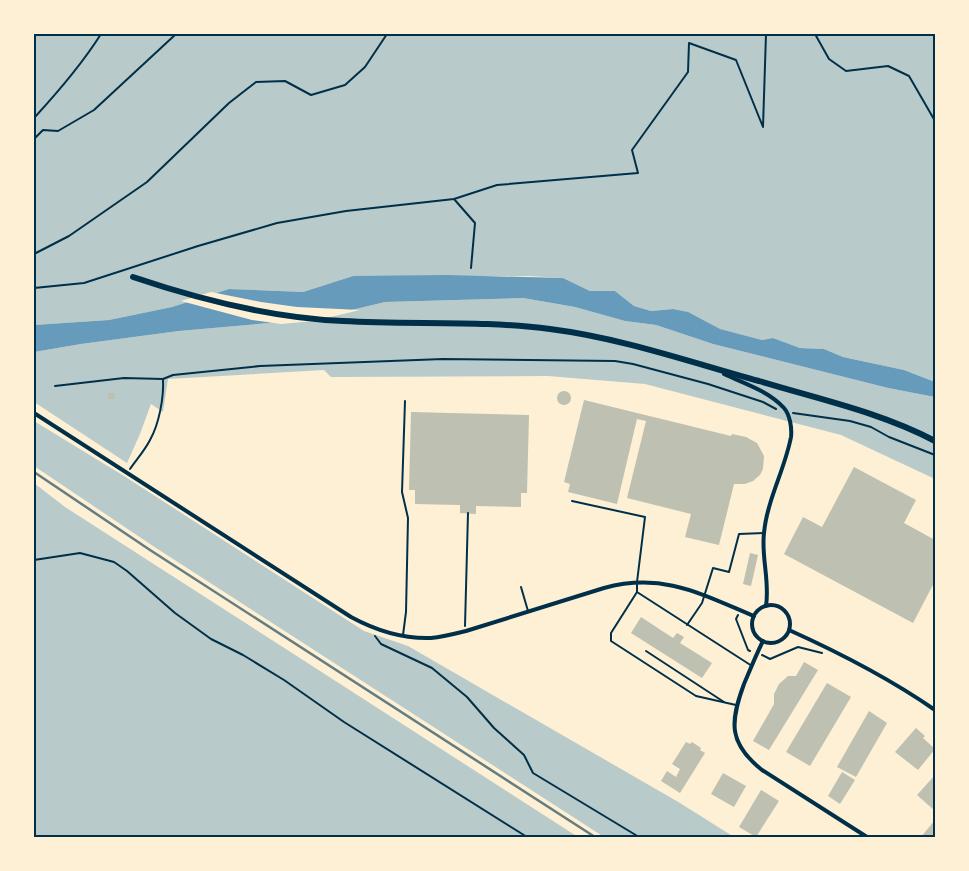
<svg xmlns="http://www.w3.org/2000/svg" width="969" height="871" viewBox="0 0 969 871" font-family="'Work Sans',sans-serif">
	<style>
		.green { fill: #b9caca }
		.water { fill: #669bbc }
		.pier { fill: #fdf0d5 }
		.building { fill: #bec0b2 }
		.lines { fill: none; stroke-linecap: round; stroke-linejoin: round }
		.path { stroke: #003049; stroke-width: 2 }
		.service { stroke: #003049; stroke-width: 2 }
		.minor { stroke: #003049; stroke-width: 4 }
		.primary { stroke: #003049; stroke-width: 6 }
		.rail { stroke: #657d81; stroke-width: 2.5 }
		.neatline { fill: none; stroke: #003049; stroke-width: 2 }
	</style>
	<rect width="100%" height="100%" fill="#fdf0d5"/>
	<!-- green -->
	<g class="green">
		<polygon points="34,34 935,34 935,382 904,370 843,357 824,349 800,348 773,338 762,340 719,329 687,312 673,309 651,311 634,306 615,291 590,291 563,278 528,276 353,276 303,292 229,289 172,307 109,320 34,325"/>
		<polygon points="523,298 575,307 625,321 656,325 713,344 888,388 935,397 935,479 841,435 645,384 548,376 331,377 324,370 168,379 163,412 151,404 140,434 127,463 34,402 34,352 81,344 179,331 314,319 385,302"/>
		<polygon points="34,421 124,476 364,631 408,646 680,803 734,837 604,837 153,546 34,466"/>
		<polygon points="34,483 65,507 578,837 34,837"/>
	</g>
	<!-- water -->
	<polygon class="water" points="447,275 563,278 590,291 615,291 634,306 651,311 673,309 688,312 720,329 762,340 773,338 800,348 824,349 843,357 904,370 935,382 935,397 888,388 713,344 656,325 625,321 575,307 523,298 385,302 314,319 179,331 81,344 34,352 34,325 109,320 172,307 229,289 303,292 353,276"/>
	<!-- pier -->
	<polygon class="pier" points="211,292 261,302 297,307 360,310 314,321 281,324 252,320 181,301"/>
	<!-- building -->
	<g class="building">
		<circle cx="564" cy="398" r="7"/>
		<polygon points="108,393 114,393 115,399 108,399"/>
		<polygon points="584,400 731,436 732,434 746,437 757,443 764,456 763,469 760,475 753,481 745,484 734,484 719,545 685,537 691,514 627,498 646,421 637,419 617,504 568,492 570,484 564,482"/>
		<polygon points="411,412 529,415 527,493 521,493 521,507 476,506 476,514 460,513 460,505 415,504 415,490 409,490"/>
		<polygon points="854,467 916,500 904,523 935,540 935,581 913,623 784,554 803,517 822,527"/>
		<polygon points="750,553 758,555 751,586 743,584"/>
		<polygon points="641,617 673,638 677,633 684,637 680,643 712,663 702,678 631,633"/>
		<polygon points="804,662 818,670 769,750 753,741 774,704 774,694 779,684 788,676 796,676"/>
		<polygon points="827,683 851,697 810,766 786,752"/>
		<polygon points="869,711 887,723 856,777 837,767"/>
		<polygon points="916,728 925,736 923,738 935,749 918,770 895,752"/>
		<polygon points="686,742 690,744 692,742 701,748 700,750 705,753 680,793 661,781 667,771 676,777 680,769 672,764"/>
		<polygon points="842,772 855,780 840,804 828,796"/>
		<polygon points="723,773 746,786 734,807 711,794"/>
		<polygon points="935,775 935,811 917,795"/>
		<polygon points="761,790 779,801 756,837 739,827"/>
		<polygon points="935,820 935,837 921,837"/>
	</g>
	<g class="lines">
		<!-- path -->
		<g class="path">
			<polyline points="815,34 829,59 846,71 888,66 909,76 935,121"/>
			<path d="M34,118C58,92 82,64 101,34"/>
			<polyline points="34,139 43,130 58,131 94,110 176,34"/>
			<polyline points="454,199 475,223 471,268"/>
			<polyline points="34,254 69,236 147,182 229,103 256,82 285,81 311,95 345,85 365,67 387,34"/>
			<polyline points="34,288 84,283 198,246 277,223 346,211 454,199 497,185 638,173 632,150 688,72 689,43 736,60 763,127 766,34"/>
			<polyline points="55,386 124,378 163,379 173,375 260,366 443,359 615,361 633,364 708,384 763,402 776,409"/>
			<polyline points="793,413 850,421 871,427 889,437 935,455"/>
			<path d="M130,469C137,459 145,450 150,440C159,424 164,398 163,379"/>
			<polyline points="34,560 80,553 114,562 127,571 175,613 211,639 243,655 284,680 344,722 527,837"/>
			<polyline points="738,615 736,619 748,650 750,651"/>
			<polyline points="465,626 468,513"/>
			<polyline points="375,636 381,644 432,668 467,697 494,728 524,755 533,773 639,837"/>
			<polyline points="762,655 770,659 798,647 822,653"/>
		</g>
		<!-- service -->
		<g class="service">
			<polyline points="572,501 645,517 637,582 637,592 752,666"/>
			<polyline points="521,587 528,611"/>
			<polyline points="637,592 611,633 611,641 696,696 736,705"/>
			<polyline points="687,625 702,603 713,568 729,572 739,534 764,533"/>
			<polyline points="403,635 406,612 408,518 402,492 405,401"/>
			<polyline points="646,651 724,702"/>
		</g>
		<!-- minor -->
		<g class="minor">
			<path d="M724,374C743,383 769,391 784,408C790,415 792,428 791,437C785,469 767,500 764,533C761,557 770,581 766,606"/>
			<path d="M34,413L351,617C375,630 402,639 431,638C442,637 454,634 466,631L604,588C663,572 701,594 754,616"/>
			<circle cx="771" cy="624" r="19"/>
			<path d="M789,630C840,653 889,678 935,710"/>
			<path d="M763,641C756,655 750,670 744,684C730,722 728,743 762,770L867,837"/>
		</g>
		<!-- primary -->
		<path class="primary" d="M133,277C201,300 271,318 343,321C412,325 482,320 550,329C621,338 690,362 759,381C818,399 880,412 935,441"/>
		<!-- rail -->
		<polyline class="rail" points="34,472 150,550 595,837"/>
	</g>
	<!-- border -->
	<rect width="969" height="871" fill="none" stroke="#fdf0d5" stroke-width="70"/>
	<rect x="35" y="35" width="899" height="801" class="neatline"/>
</svg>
